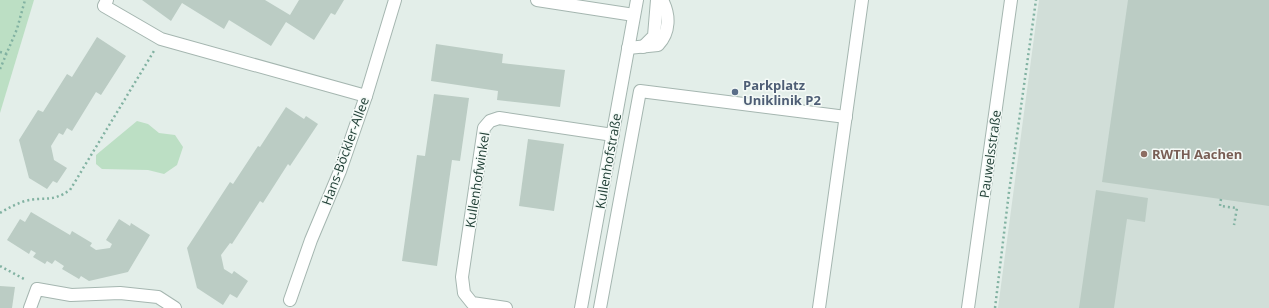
<svg xmlns="http://www.w3.org/2000/svg" width="1269" height="308" viewBox="0 0 1269 308" font-family="'Open Sans',sans-serif">
	<style>
		.built { fill: #d1ded8 }
		.green { fill: #bcdfc4 }
		.building { fill: #bbccc4 }
		.lines { fill: none; stroke-linecap: round; stroke-linejoin: round }
		.minor-casing { stroke: #a5b6b0; stroke-width: 14 }
		.path { stroke: #82b2a2; stroke-width: 2.5; stroke-dasharray: 2 3; stroke-linecap: butt }
		.minor { stroke: #fff; stroke-width: 12 }
		.service-dot { fill: #5c6f8a; stroke: #f4faf7; stroke-width: 1.5 }
		.education-dot { fill: #8d6e63; stroke: #f4faf7; stroke-width: 1.5 }
		.labels { text-anchor: middle; stroke-width: 3; stroke-linejoin: round; paint-order: stroke }
		.service-label { font-size: 13px; font-weight: bold; fill: #4e5e75; stroke: #f4faf7; text-anchor: start }
		.street-label { font-size: 13px; fill: #224037; stroke: #f4faf7 }
		.education-label { font-size: 13px; font-weight: bold; fill: #785e54; stroke: #f4faf7; text-anchor: start }
	</style>
	<rect width="100%" height="100%" fill="#e3eee9"/>
	<!-- built -->
	<polygon class="built" points="1039,0 1269,0 1269,308 998,308"/>
	<!-- green -->
	<g class="green">
		<polygon points="0,0 34,0 0,113"/>
		<polygon points="137,121 148,124 159,133 175,135 183,147 177,165 164,174 148,170 102,169 96,164 96,155"/>
	</g>
	<!-- building -->
	<g class="building">
		<polygon points="142,0 265,0 290,15 299,0 344,0 335,15 331,13 314,40 286,22 271,46 229,20 224,29 182,3 171,21"/>
		<polygon points="1128,0 1269,0 1269,206 1102,182"/>
		<polygon points="97,37 126,56 101,95 96,92 72,131 67,128 63,135 59,133 51,146 54,160 67,168 57,183 53,181 47,189 29,178 19,140 38,110 43,112 67,74 72,77"/>
		<polygon points="436,44 503,54 502,63 565,70 560,107 497,100 498,91 431,81"/>
		<polygon points="434,94 469,98 460,161 452,160 437,266 402,261 417,155 425,156"/>
		<polygon points="286,107 304,119 306,116 318,124 290,166 288,164 263,203 260,201 232,244 230,243 221,255 224,269 232,274 234,271 248,281 237,298 230,294 223,305 197,288 187,248 230,182 233,184 258,146 260,147"/>
		<polygon points="528,139 564,144 554,211 519,206"/>
		<polygon points="1096,190 1148,198 1145,222 1127,219 1114,308 1079,308"/>
		<polygon points="31,212 70,235 72,231 92,243 90,246 96,250 110,248 112,244 106,240 119,219 130,226 131,223 150,235 128,272 89,281 81,276 79,279 62,269 64,266 55,260 52,264 47,261 45,264 33,257 36,253 31,250 29,254 7,240 20,219 25,222"/>
		<polygon points="0,286 15,287 12,308 0,308"/>
	</g>
	<g class="lines">
		<!-- minor casing -->
		<g class="minor-casing">
			<g id="minor">
				<polyline points="107,0 104,6 161,39 366,96"/>
				<polyline points="537,0 634,15"/>
				<polyline points="643,47 654,36 657,0"/>
				<path d="M628,48L658,45C670,32 670,15 662,0"/>
				<polyline points="290,300 311,240 340,171 366,96 395,0"/>
				<polyline points="30,308 37,289 71,295 120,293 158,297 175,308"/>
				<polyline points="506,308 472,303 464,293 462,277 484,128 490,121 499,118 613,135"/>
				<polyline points="581,308 637,0"/>
				<polyline points="600,308 640,91 846,117"/>
				<polyline points="819,308 862,0"/>
				<polyline points="968,308 1011,0"/>
			</g>
		</g>
		<!-- path -->
		<g class="path">
			<polyline points="0,52 7,54"/>
			<polyline points="0,69 17,29 25,0"/>
			<polyline points="1221,199 1220,206 1237,208 1234,225"/>
			<path d="M0,213C8,208 16,204 25,201C45,196 51,203 70,190L154,51"/>
			<polyline points="0,266 26,280"/>
			<polyline points="995,308 1009,192 1036,0"/>
		</g>
		<!-- minor -->
		<use href="#minor" class="minor"/>
	</g>
	<!-- markers -->
	<circle class="service-dot" cx="735" cy="92" r="4"/>
	<circle class="education-dot" cx="1144" cy="154" r="4"/>
	<g class="labels">
		<!-- service labels -->
		<g class="service-label">
			<text x="743" y="90">Parkplatz<tspan x="743" dy="15">Uniklinik P2</tspan></text>
		</g>
		<!-- street labels -->
		<g class="street-label">
			<text transform="translate(345 151) rotate(-70)" y="5">Hans-Böckler-Allee</text>
			<text transform="translate(990 154) rotate(-82)" y="5">Pauwelsstraße</text>
			<text transform="translate(608 161) rotate(-80)" y="5">Kullenhofstraße</text>
			<text transform="translate(477 180) rotate(-81)" y="5">Kullenhofwinkel</text>
		</g>
		<!-- education labels -->
		<g class="education-label">
			<text x="1152" y="159">RWTH Aachen</text>
		</g>
	</g>
</svg>
